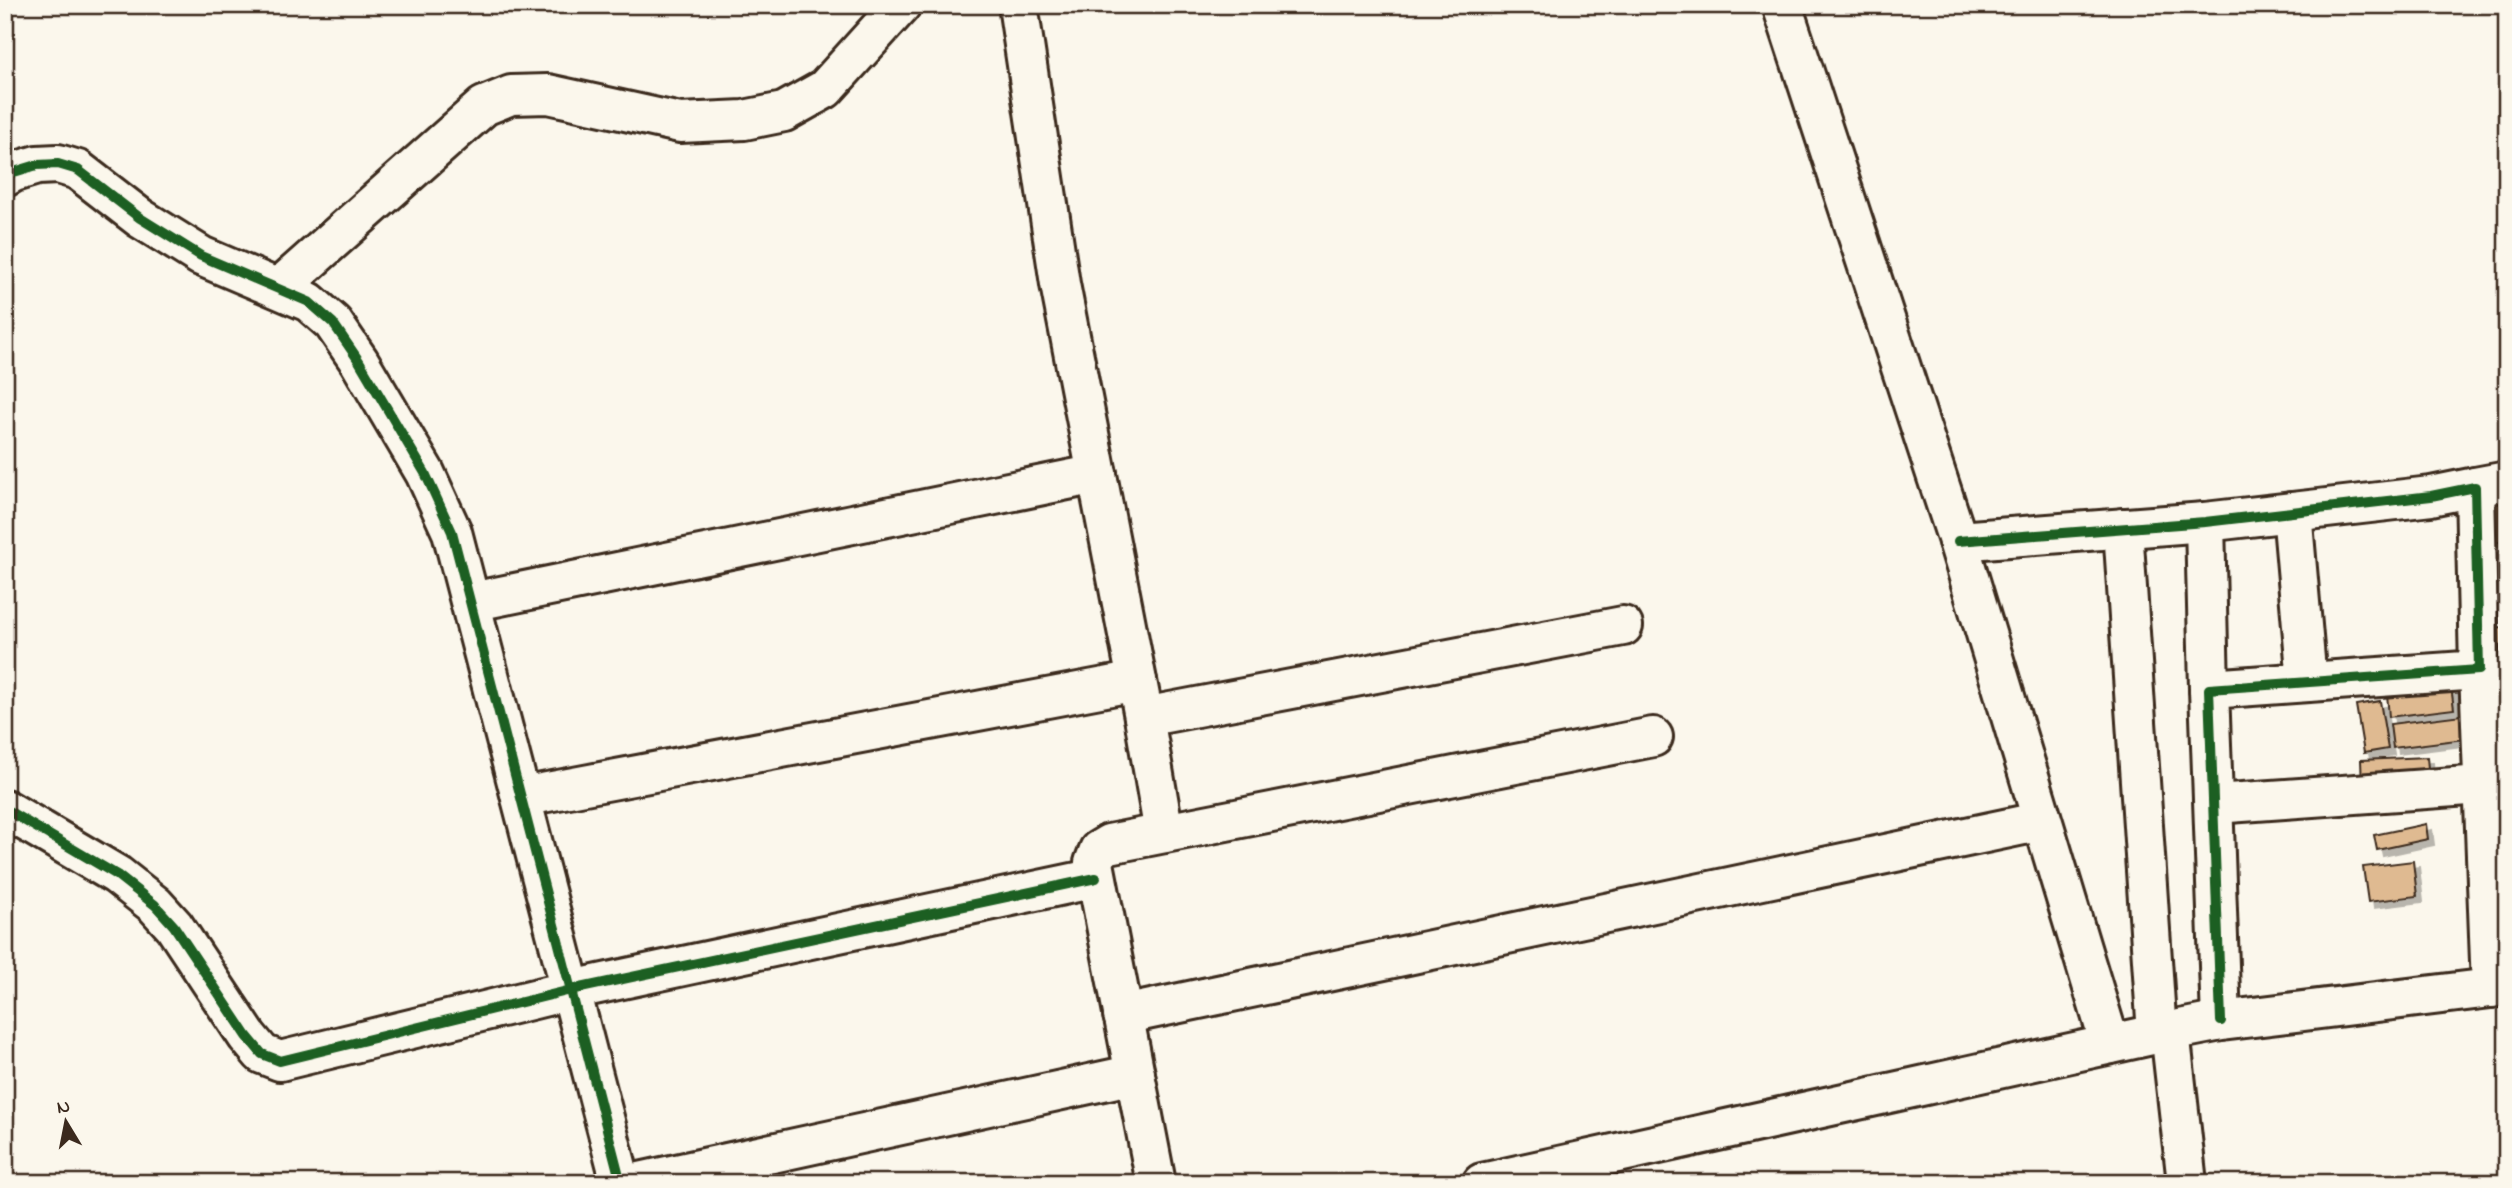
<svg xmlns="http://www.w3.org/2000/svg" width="2512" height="1188" viewBox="0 0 2512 1188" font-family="'Indie Flower',sans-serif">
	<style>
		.building { fill: #dfba91; stroke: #3b2a1e; stroke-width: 2; filter: url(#shadow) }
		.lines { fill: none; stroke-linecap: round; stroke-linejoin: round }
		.street-casing { stroke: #3b2a1e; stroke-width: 44 }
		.street { stroke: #fbf7ec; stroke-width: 38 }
		.cycleway-casing { stroke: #fbf7ec; stroke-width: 15 }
		.cycleway { stroke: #1b5e20; stroke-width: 10 }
	</style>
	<defs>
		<filter id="shadow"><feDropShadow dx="6" dy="6" stdDeviation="0" flood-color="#0004"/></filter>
	</defs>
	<rect width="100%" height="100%" fill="#fbf7ec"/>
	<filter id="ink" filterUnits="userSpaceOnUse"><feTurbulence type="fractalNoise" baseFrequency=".0143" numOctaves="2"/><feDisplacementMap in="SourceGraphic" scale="14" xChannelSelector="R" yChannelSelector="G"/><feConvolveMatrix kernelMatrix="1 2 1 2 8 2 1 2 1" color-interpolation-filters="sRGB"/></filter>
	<g filter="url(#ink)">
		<!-- building -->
		<g class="building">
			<polygon points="2507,486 2507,542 2490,542 2488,487"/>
			<polygon points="2507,553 2507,574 2483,575 2482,554"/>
			<polygon points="2507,627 2507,648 2485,650 2483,628"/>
			<polygon points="2451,686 2454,709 2389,717 2387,694"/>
			<polygon points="2507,696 2507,740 2489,740 2487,697"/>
			<polygon points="2380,701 2388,749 2364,753 2356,705"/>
			<polygon points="2461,715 2465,739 2393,748 2390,724"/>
			<polygon points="2507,747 2507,758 2487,760 2487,748"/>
			<polygon points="2427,757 2429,780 2362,785 2361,760"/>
			<polygon points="2507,794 2507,815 2488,816 2486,796"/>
			<polygon points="2426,824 2428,839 2377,850 2374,835"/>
			<polygon points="2413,861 2417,896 2368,902 2363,867"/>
		</g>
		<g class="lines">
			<!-- street casing -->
			<g class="street-casing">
				<g id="street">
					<polyline points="1018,5 1060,284 1144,717 1164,833"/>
					<polyline points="1782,5 1958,541 2110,1044"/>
					<polyline points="5,177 14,172 37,165 58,164 78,170 140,218 201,256 309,302 333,323 359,361 425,473 452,532 621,1183"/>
					<polyline points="279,288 484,106 511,95 548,94 680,123 744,120 784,112 825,89 901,5"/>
					<polyline points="2475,487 2507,481"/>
					<polyline points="2292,512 2307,682"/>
					<polyline points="2205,522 2209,689"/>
					<polyline points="2123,528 2157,1034"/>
					<polyline points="1958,541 2205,522 2431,496 2475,487 2479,670 2209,689 2221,1021"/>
					<polyline points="471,602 1097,474"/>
					<polyline points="2479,670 2491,988"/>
					<polyline points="1144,717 1623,626"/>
					<polyline points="521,797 1137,681"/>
					<polyline points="2214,804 2483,785"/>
					<polyline points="5,809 117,875 155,905 174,926 247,1036 262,1054 280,1061 571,990 1096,878"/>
					<polyline points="1123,1015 2042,821"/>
					<polyline points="2170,1031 2187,1183"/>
					<polyline points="635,1183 1135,1074"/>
					<polyline points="1156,1183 1094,863 1099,850 1109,844 1653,737"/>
					<polyline points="1482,1183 2170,1031 2221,1021 2507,986"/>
				</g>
			</g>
			<!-- street -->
			<use href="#street" class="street"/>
			<!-- cycleway casing -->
			<g class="cycleway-casing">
				<g id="cycleway">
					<polyline points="5,177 14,172 37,165 58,164 78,170 140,218 201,256 309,302 333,323 359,361 425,473 452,532 621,1183"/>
					<polyline points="1958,541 2205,522 2431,496 2475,487 2479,670 2209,689 2221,1021"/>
					<polyline points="5,809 117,875 155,905 174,926 247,1036 262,1054 280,1061 571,990 1096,878"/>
				</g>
			</g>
			<!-- cycleway -->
			<use href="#cycleway" class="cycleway"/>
		</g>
	</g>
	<!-- margin -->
	<rect width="2512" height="1188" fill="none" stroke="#fbf7ec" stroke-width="28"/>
	<rect x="14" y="14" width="2484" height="1160" fill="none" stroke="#3b2a1e" stroke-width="2.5" filter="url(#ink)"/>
	<!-- north arrow -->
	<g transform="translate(66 1122) rotate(350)" stroke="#fbf7ec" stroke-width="5" paint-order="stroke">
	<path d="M0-5L12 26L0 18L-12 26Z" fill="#3b2a1e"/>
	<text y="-10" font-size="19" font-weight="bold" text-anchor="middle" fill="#3b2a1e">N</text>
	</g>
</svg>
